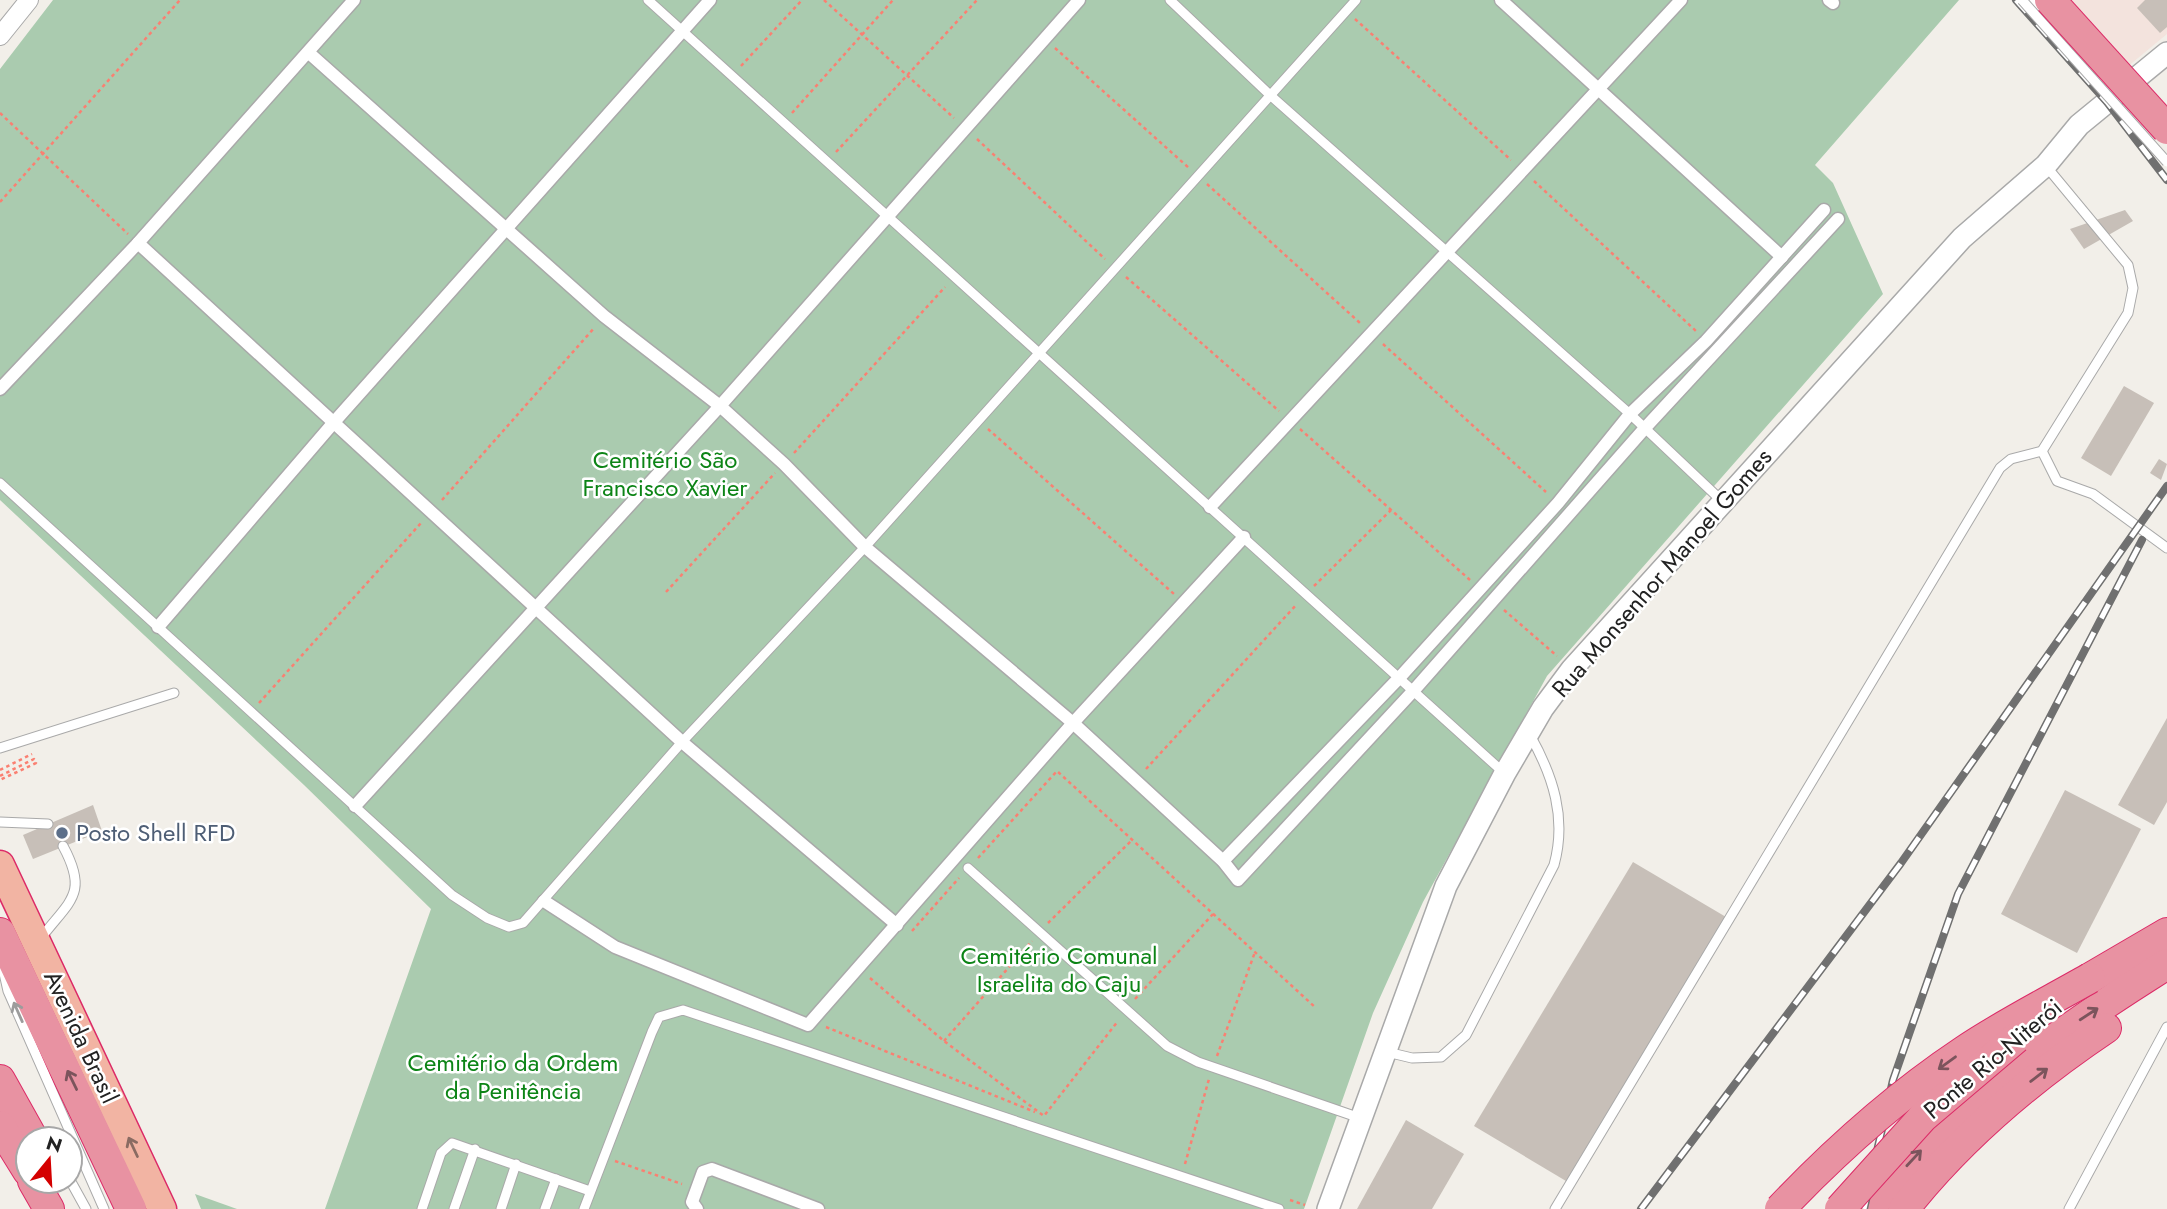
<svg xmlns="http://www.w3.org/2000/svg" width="2167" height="1209" viewBox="0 0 2167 1209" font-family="Jost,sans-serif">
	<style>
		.military { fill: #f3e3dd }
		.cemetery { fill: #aacbaf }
		.building { fill: #c7bfb8 }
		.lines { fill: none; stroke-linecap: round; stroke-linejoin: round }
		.service-casing { stroke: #a9a9a9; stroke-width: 11 }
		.pedestrian-casing { stroke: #a9a9a9; stroke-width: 15 }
		.minor-casing { stroke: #a9a9a9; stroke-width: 20 }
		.tertiary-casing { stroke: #a9a9a9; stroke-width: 24 }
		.trunk-casing { stroke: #dc2a67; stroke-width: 31 }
		.motorway-casing { stroke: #dc2a67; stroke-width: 32 }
		.path { stroke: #fa8072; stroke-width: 2.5; stroke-dasharray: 3.5 3.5; stroke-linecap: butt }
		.service { stroke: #fff; stroke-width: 9 }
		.pedestrian { stroke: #fff; stroke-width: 12 }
		.minor { stroke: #fff; stroke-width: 18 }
		.tertiary { stroke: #fff; stroke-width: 21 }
		.trunk { stroke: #f2b4a3; stroke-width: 28 }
		.motorway { stroke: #e892a2; stroke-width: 30 }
		.rail-casing { stroke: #707070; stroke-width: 8 }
		.rail { stroke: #fff; stroke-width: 5; stroke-dasharray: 16; stroke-linecap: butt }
		.service-bridge-casing { stroke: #a9a9a9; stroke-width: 11; stroke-linecap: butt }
		.motorway-bridge-casing { stroke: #dc2a67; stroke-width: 32; stroke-linecap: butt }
		.service-bridge { stroke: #fff; stroke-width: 9 }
		.motorway-bridge { stroke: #e892a2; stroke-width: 30 }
		.oneway { stroke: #9c9c9c }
		.oneway2 { stroke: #7b545c }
		.oneway3 { stroke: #8a6b62 }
		.service-dot { fill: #5c6f8a; stroke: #fff; stroke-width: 2.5 }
		.labels { text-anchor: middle; stroke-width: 5; stroke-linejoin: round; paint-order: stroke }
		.park-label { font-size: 24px; fill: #0c8416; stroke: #fff }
		.street-label { font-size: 24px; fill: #222; stroke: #fff }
		.service-label { font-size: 24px; fill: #4e5e75; stroke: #fff; text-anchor: start }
	</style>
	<rect width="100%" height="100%" fill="#f2efe9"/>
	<!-- military -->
	<polygon class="military" points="2045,0 2167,0 2167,34 2115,77"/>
	<!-- cemetery -->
	<g class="cemetery">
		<polygon points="53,0 1959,0 1815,165 1833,183 1883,294 1547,676 1423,902 1373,1013 1304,1209 325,1209 431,909 304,785 0,500 0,69"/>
		<polygon points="195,1194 237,1209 201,1209"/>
	</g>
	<!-- building -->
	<g class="building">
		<polygon points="2145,0 2167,0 2167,27 2160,33 2137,8"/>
		<polygon points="2125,210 2133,221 2084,249 2070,229"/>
		<polygon points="2124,386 2154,403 2111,476 2081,458"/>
		<polygon points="2159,459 2167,464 2161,480 2150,473"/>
		<polygon points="2167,718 2167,802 2154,825 2118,805"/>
		<polygon points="2065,790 2141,829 2077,953 2001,914"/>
		<polygon points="93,805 102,831 33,859 23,835"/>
		<polygon points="1633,862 1726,917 1566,1181 1474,1126"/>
		<polygon points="1406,1120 1464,1154 1432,1209 1357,1209"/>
	</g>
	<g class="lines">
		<!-- service casing -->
		<g class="service-casing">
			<g id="service">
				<polyline points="648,0 1503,772"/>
				<polyline points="1170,0 1270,95 1630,414 1723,502"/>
				<polyline points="2030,0 2114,95"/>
				<polyline points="2042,451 2057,481 2093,494 2167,548"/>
				<polyline points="0,483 452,895 487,918 509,927 523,923 682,742 865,547 1356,0"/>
				<polyline points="0,748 174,693"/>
				<polyline points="0,822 48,824"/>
				<polyline points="968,868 1167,1046 1198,1062 1360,1118"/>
				<path d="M41,938C70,900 89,894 63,846"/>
				<polyline points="3,969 8,991 104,1209"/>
				<path d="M1387,1052L1412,1058L1441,1057L1466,1035L1554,865C1567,818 1553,776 1530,735"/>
				<polyline points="70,1180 86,1209"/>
				<polyline points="422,1209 441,1153 452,1143 590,1191"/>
				<polyline points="454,1209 475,1149"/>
				<polyline points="501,1209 516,1164"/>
				<polyline points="545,1209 556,1179"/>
				<polyline points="584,1209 652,1032 659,1017 683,1010 1279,1209"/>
				<polyline points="1555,1209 2000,468 2011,459 2042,451 2128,313 2133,288 2128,265 2046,166"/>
				<polyline points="2069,1209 2167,1027"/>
			</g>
		</g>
		<!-- pedestrian casing -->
		<g class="pedestrian-casing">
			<g id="pedestrian">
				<polyline points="1501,0 1782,257"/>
				<polyline points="1829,0 1833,3"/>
				<polyline points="309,53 604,316 720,406 784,464 865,547 1073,723 1223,861 1238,880 1415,689 1645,428 1838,219"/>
				<polyline points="138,243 682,742 897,925"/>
				<polyline points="0,389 138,243 354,0"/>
				<polyline points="1210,507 1681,0"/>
				<polyline points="158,627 335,421 710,0"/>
				<polyline points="355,806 720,406 1079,0"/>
				<polyline points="1223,861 1401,676 1558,503 1630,414 1706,341 1824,210"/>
				<polyline points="544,901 615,947 808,1025 1073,723 1244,537"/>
				<polyline points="697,1209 692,1202 703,1172 712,1169 818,1209"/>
			</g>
		</g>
		<!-- minor casing -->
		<g class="minor-casing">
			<polyline id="minor" points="0,36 29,0"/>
		</g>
		<!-- tertiary casing -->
		<g class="tertiary-casing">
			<polyline id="tertiary" points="1328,1209 1446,886 1505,773 1543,708 1572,669 1962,238 2046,165 2079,125 2167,53"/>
		</g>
		<!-- trunk casing -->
		<g class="trunk-casing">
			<polyline id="trunk" points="0,865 162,1209"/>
		</g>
		<!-- motorway casing -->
		<g class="motorway-casing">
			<g id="motorway">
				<polyline points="0,933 131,1209"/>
				<polyline points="2090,978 2167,933"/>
				<polyline points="0,1080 33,1139"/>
				<polyline points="0,1126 28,1171"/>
				<polyline points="33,1181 49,1209"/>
				<path d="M1869,1209C1957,1105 2052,1036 2167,964"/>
				<path d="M1904,1209C1961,1137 2030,1079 2106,1028"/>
			</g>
		</g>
		<!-- path -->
		<g class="path">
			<polyline points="824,0 954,118"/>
			<polyline points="1355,19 1511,160"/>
			<polyline points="1055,48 1189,168"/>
			<polyline points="741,66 802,0"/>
			<polyline points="0,113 128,234"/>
			<polyline points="792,113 893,0"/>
			<polyline points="977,139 1105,259"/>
			<polyline points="836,152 977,0"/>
			<polyline points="1534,181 1696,331"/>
			<polyline points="1207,184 1360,323"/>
			<polyline points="0,202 180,0"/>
			<polyline points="1126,277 1279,411"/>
			<polyline points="1383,344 1546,492"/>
			<polyline points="988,429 1174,594"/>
			<polyline points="1300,429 1470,580"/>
			<polyline points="794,453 945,287"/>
			<polyline points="442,500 595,327"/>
			<polyline points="1314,586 1391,510"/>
			<polyline points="666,592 775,473"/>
			<polyline points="1504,610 1557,656"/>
			<polyline points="259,703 421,523"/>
			<polyline points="1146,769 1297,604"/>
			<polyline points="0,770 32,754"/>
			<polyline points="0,776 34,759 36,763 0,780"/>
			<polyline points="978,858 1057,771 1316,1008"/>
			<polyline points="1048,923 1132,840"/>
			<polyline points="912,931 959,878"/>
			<polyline points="870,978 944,1041 1044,1116 1118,1021"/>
			<polyline points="1135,999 1213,914"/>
			<polyline points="826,1027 1035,1112"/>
			<polyline points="944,1041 1032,941"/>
			<polyline points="1217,1056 1255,952"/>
			<polyline points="615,1161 682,1184"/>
			<polyline points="1185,1164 1209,1079"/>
			<polyline points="1290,1200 1305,1205"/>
		</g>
		<!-- service -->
		<use href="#service" class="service"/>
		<!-- pedestrian -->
		<use href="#pedestrian" class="pedestrian"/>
		<!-- minor -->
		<use href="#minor" class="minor"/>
		<!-- tertiary -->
		<use href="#tertiary" class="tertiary"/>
		<!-- trunk -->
		<use href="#trunk" class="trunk"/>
		<!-- motorway -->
		<use href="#motorway" class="motorway"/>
		<!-- rail casing -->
		<g class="rail-casing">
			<g id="rail">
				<polyline points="2016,0 2107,102 2167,180"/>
				<polyline points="1641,1209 1901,863 2167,486"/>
				<polyline points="1864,1209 1893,1080 1958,894 2142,540"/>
			</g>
		</g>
		<!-- rail -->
		<use href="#rail" class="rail"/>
		<!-- service-bridge casing -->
		<g class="service-bridge-casing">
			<polyline id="service-bridge" points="2022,0 2167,162"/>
		</g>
		<!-- motorway-bridge casing -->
		<g class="motorway-bridge-casing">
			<g id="motorway-bridge">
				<polyline points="2050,0 2167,129"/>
				<path d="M1780,1209C1835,1151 1898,1095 1964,1051C2004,1024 2048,1002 2090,978"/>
				<polyline points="1840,1209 1923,1117 2016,1038"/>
			</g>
		</g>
		<!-- service-bridge -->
		<use href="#service-bridge" class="service-bridge"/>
		<!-- motorway-bridge -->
		<use href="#motorway-bridge" class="motorway-bridge"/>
	</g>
	<!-- one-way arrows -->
	<defs><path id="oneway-shaft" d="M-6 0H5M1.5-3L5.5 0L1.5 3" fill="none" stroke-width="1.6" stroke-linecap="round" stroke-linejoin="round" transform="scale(1.75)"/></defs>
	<use class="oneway" href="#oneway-shaft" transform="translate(18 1012) rotate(-114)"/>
	<g class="oneway2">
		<use href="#oneway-shaft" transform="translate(2089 1014) rotate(-33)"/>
		<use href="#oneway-shaft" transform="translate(1947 1063) rotate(144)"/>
		<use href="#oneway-shaft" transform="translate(2039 1075) rotate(-38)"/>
		<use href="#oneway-shaft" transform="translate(72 1080) rotate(-116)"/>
		<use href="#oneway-shaft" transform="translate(1914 1158) rotate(-47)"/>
	</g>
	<use class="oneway3" href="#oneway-shaft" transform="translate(133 1147) rotate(-115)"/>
	<!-- markers -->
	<circle class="service-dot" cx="62" cy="833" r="7"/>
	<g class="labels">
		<!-- park labels -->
		<g class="park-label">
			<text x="665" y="468">Cemitério São<tspan x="665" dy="28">Francisco Xavier</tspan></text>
			<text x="1059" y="964">Cemitério Comunal<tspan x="1059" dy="28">Israelita do Caju</tspan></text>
			<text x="513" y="1071">Cemitério da Ordem<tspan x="513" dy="28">da Penitência</tspan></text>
		</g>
		<!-- street labels -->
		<g class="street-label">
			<text transform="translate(1662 573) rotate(-49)" y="8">Rua Monsenhor Manoel Gomes</text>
			<text transform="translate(81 1037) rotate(65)" y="8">Avenida Brasil</text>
			<text transform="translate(1993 1059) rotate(-40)" y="8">Ponte Rio-Niterói</text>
		</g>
		<!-- service labels -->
		<g class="service-label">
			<text x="76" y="841">Posto Shell RFD</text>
		</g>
	</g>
	<!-- north arrow -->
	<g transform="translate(49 1160) rotate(18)"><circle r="33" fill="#ffffff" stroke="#a7a7a7" stroke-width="2"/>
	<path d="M0-5L12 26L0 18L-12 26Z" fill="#d40000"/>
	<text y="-10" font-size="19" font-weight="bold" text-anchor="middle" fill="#222222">N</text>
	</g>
</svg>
